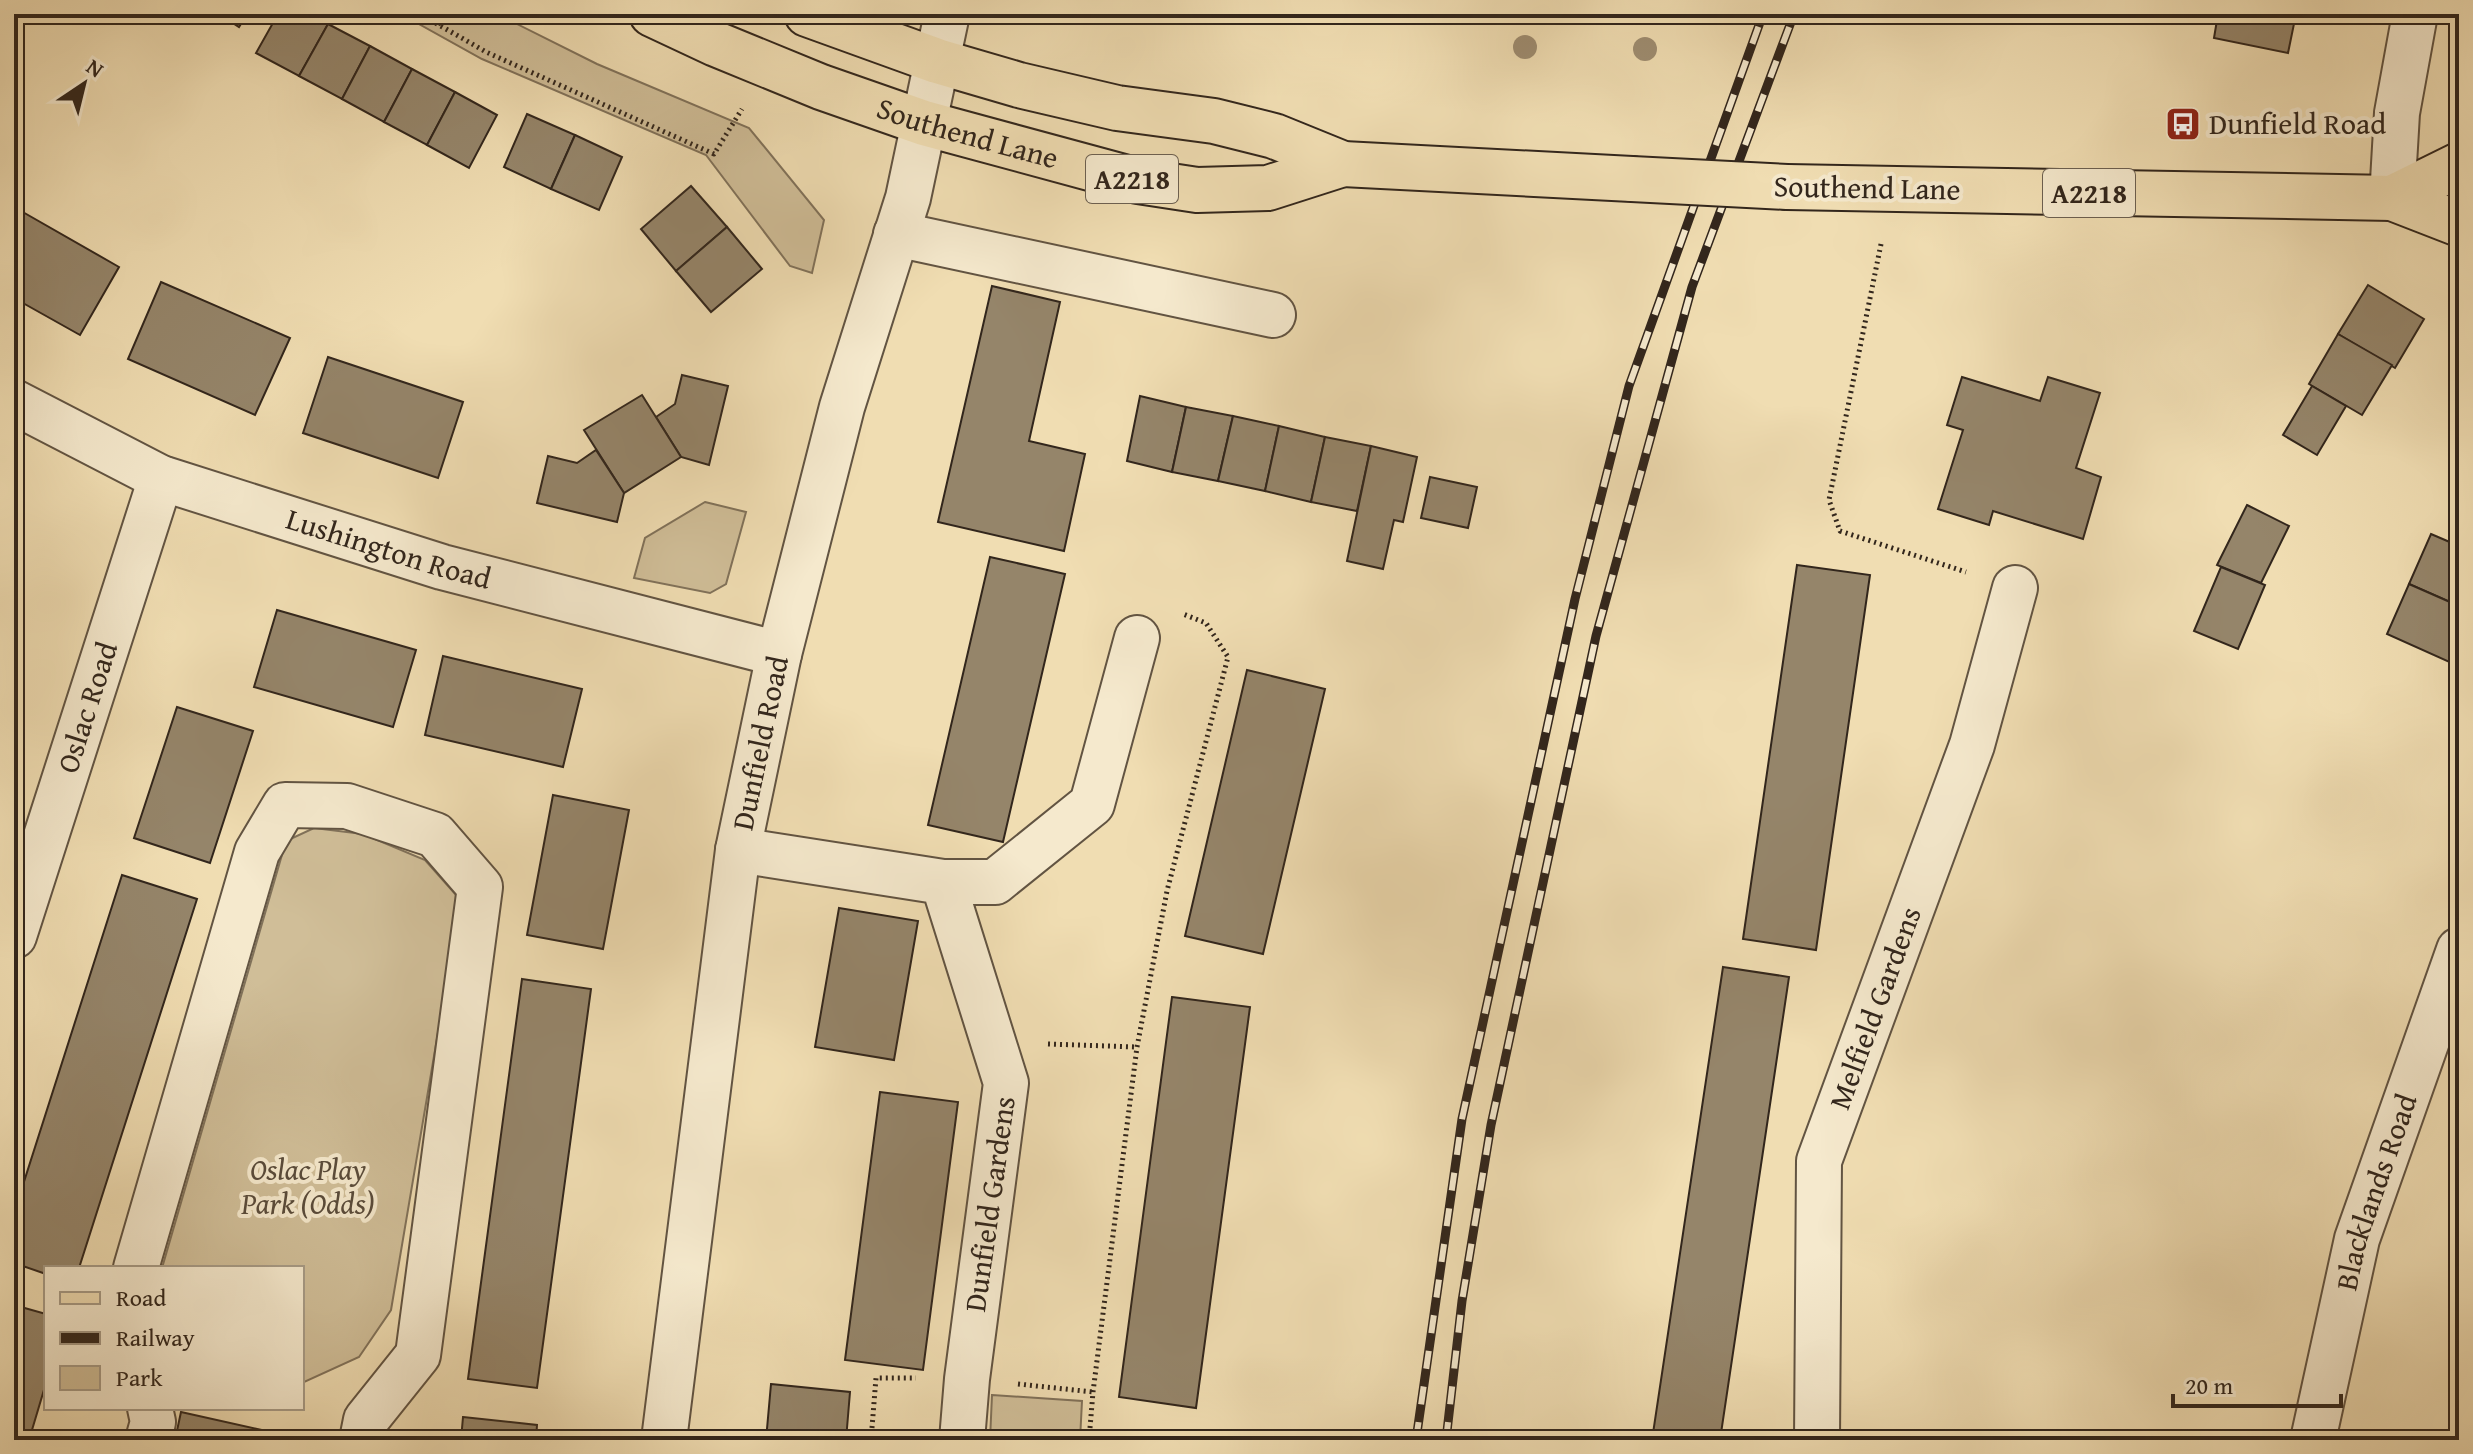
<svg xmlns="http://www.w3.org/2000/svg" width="2473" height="1454" viewBox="0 0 2473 1454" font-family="'Gentium Book Plus',serif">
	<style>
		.green { fill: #d0be98; stroke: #81725a; stroke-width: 2 }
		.building { fill: #95856a; stroke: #32261c; stroke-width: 2 }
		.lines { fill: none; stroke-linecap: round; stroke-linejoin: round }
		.minor-casing { stroke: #625442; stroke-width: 48 }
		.major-casing { stroke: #32261c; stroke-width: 48 }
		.path { stroke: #32261c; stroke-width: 5; stroke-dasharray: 2 4; stroke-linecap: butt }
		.minor { stroke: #f5e9cd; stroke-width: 44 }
		.major { stroke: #f0ddb2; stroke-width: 44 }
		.rail-casing { stroke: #32261c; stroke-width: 9 }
		.rail { stroke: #f5e9cd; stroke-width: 6; stroke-dasharray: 18; stroke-linecap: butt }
		.major-bridge-casing { stroke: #32261c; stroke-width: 48; stroke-linecap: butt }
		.major-bridge { stroke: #f0ddb2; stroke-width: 44 }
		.tree { fill: #9e8d71 }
		.labels { text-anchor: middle; stroke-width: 8; stroke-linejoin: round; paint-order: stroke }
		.shield { fill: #f5e9cd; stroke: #6c6051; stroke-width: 2 }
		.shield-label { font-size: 28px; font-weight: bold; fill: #32261c }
		.poi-label { font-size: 30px; fill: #32261c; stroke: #f5e9cd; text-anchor: start }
		.street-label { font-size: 30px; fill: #32261c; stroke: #f5e9cd }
		.park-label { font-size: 30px; font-style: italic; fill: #5a4c3b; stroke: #f5e9cd }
	</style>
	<rect width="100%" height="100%" fill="#f0ddb2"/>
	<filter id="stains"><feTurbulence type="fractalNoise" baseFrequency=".0025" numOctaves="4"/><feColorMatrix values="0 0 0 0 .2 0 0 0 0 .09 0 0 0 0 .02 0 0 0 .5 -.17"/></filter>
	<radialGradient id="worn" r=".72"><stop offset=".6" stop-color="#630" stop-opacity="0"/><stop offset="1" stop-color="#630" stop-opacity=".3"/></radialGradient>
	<!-- green -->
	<g class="green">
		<polygon points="401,14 497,14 597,64 749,128 824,220 812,273 790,266 706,155 482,59"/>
		<polygon points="705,502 746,512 726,584 710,593 634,578 645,538"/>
		<polygon points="314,828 363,834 425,860 457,896 453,944 391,1310 359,1357 302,1383 302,1268 162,1268 286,841"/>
		<polygon points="992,1395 1082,1401 1080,1440 990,1440"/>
	</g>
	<!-- building -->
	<g class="building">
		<polygon points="219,14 247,14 239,27"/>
		<polygon points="278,14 310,14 328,24 299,76 256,53"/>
		<polygon points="2218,14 2296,14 2288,53 2214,38"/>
		<polygon points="328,24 370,46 342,99 299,76"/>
		<polygon points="370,46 412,69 384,122 342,99"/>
		<polygon points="412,69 455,92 427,145 384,122"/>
		<polygon points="455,92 497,115 469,168 427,145"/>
		<polygon points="527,114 575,135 551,189 504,167"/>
		<polygon points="575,135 622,157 599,210 551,189"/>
		<polygon points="691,186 727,227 676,271 641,229"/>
		<polygon points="14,207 119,267 80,335 14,298"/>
		<polygon points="727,227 762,269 711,312 676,271"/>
		<polygon points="161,282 290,338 255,415 128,359"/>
		<polygon points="2368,285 2424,319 2395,368 2338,334"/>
		<polygon points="992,286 1060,302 1029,441 1085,454 1064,551 938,522"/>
		<polygon points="2338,334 2392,365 2362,415 2309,384"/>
		<polygon points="328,357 463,402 438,478 303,433"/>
		<polygon points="682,375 728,386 709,465 681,457 656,417 675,404"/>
		<polygon points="1962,377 2040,401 2048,377 2100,393 2076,468 2101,477 2083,539 1993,511 1989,525 1938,509 1963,430 1947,425"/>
		<polygon points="2312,386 2346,406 2317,455 2283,435"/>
		<polygon points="642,395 681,457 624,493 584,430"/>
		<polygon points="1140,396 1186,407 1172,472 1127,461"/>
		<polygon points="1186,407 1233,416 1218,481 1172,472"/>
		<polygon points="1233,416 1279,426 1265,491 1218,481"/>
		<polygon points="1279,426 1325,437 1311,502 1265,491"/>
		<polygon points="1325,437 1371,446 1357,511 1311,502"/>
		<polygon points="1371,446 1417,457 1403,522 1394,520 1383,569 1347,561"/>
		<polygon points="596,450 624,493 617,522 537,503 548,456 577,463"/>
		<polygon points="1430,477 1477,487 1468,528 1421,518"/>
		<polygon points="2247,505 2289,526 2261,583 2217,565"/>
		<polygon points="2431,534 2459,546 2459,606 2409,584"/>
		<polygon points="990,557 1065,574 1003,842 928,825"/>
		<polygon points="1797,565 1870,575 1816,950 1743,939"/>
		<polygon points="2221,567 2265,585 2238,649 2194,631"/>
		<polygon points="2409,584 2459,606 2459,657 2456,665 2387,634"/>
		<polygon points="277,610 416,650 393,727 254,687"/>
		<polygon points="443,656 582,689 563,767 425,735"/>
		<polygon points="1247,670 1325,689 1263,954 1185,936"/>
		<polygon points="177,707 253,731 210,863 134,838"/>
		<polygon points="553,795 629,810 603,949 527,935"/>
		<polygon points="122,875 197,899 79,1268 46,1268 46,1274 14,1263 14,1213"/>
		<polygon points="839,908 918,921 894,1060 815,1047"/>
		<polygon points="1723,967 1789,977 1720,1440 1652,1440"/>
		<polygon points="522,979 591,989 537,1388 468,1379"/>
		<polygon points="1172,997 1250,1007 1196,1408 1119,1397"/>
		<polygon points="880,1092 958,1102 923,1370 845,1360"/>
		<polygon points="14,1305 46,1314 46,1383 29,1440 14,1440"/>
		<polygon points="771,1384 850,1392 846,1440 766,1440"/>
		<polygon points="181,1412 307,1440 175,1440"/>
		<polygon points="463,1417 537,1425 536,1440 461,1440"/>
	</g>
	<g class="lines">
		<!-- minor casing -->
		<g class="minor-casing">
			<g id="minor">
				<polyline points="2392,198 2397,113 2415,14"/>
				<polyline points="896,234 1273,315"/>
				<path id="s1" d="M14,402L161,478L442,567L779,654"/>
				<polyline points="738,850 943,882 1006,1083 967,1379 962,1440"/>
				<polyline points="943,882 995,882 1092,804 1137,638"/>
				<path id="s2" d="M14,936L161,478"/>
				<polyline points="136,1268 257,852 285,805 347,806 435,835 480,887 418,1355 366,1420 362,1440"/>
				<polyline points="148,1440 153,1422 150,1408"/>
				<path id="s3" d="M664,1440L738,850L779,654L842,407L908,198L947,14"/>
				<path id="s4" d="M1817,1440L1819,1161L1972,745L2015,588"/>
				<path id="s5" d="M2313,1440L2357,1239L2459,950"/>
			</g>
		</g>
		<!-- major casing -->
		<g class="major-casing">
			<g id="major">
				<path id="s6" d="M652,14L716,44L821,87L924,123L1138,181L1197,190L1268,188L1343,164"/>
				<polyline points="807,14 937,61 1019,85 1117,108 1214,121 1274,136 1343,164 1632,179"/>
				<polyline points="1787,187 2392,198 2459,224"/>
				<polyline points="2392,198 2459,165"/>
			</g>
		</g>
		<!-- path -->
		<g class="path">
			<polyline points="420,14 486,52 714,154 742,109"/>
			<polyline points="438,25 444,14"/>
			<polyline points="1881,244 1829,500 1840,531 1966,572"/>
			<polyline points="1048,1044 1137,1047"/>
			<polyline points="1018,1384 1093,1392"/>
			<polyline points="871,1440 876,1378 916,1378"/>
			<polyline points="1089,1440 1093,1392 1137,1047 1167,891 1228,657 1206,623 1183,614"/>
		</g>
		<!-- minor -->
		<use href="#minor" class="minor"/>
		<!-- major -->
		<use href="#major" class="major"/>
		<!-- rail casing -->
		<g class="rail-casing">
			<g id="rail">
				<polyline points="1416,1440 1462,1119 1575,599 1629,386 1763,14"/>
				<polyline points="1446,1440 1462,1301 1491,1125 1596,636 1692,287 1794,14"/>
			</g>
		</g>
		<!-- rail -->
		<use href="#rail" class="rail"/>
		<!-- major-bridge casing -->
		<g class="major-bridge-casing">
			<polyline id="major-bridge" points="1632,179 1787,187"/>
		</g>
		<!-- major-bridge -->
		<use href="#major-bridge" class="major-bridge"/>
	</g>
	<!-- trees -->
	<g class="tree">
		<circle cx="1525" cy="47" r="12"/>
		<circle cx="1645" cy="49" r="12"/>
	</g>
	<!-- icons -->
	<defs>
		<g id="bus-square" transform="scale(1.8)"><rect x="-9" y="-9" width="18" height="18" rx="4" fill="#8f2418" stroke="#f5e9cd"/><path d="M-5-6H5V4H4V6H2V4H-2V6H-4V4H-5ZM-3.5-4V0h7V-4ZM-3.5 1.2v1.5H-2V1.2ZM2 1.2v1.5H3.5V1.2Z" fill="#fff"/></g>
	</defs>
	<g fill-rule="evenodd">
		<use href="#bus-square" x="2183" y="124"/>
	</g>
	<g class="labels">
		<!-- shield labels -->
		<g class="shield">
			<rect x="1086" y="155" width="92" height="48" rx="6"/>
			<rect x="2043" y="169" width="92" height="48" rx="6"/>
		</g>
		<g class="shield-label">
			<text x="1132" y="189">A2218</text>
			<text x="2089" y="203">A2218</text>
		</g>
		<!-- poi labels -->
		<g class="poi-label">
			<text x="2209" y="134">Dunfield Road</text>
		</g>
		<!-- street labels -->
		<g class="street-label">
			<text dy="10" stroke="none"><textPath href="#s6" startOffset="338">Southend Lane</textPath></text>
			<text transform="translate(1867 188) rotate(1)" y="10">Southend Lane</text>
			<text dy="10" stroke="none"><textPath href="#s1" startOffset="404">Lushington Road</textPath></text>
			<text dy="10" stroke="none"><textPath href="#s2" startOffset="240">Oslac Road</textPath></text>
			<text dy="10" stroke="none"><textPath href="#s3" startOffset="704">Dunfield Road</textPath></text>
			<text dy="10" stroke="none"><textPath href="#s4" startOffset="442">Melfield Gardens</textPath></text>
			<text dy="10" stroke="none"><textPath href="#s5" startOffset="256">Blacklands Road</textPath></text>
			<text transform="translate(990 1204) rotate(-82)" y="10">Dunfield Gardens</text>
		</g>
		<!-- park labels -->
		<g class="park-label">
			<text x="308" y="1180">Oslac Play<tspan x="308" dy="34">Park (Odds)</tspan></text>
		</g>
	</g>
	<!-- margin -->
	<rect width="2473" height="1454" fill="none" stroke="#f0ddb2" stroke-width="48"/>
	<rect x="16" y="16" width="2441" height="1422" fill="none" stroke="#32261c" stroke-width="4"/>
	<rect x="24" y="24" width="2425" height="1406" fill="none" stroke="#32261c" stroke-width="2"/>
	<!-- legend -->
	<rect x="44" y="1266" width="260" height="144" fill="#f5e9cd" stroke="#a79b86" stroke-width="2"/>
	<rect x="60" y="1292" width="40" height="12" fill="#f0ddb2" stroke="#a79b86" stroke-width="2"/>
	<text x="116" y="1306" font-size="24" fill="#32261c">Road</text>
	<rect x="60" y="1332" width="40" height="12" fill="#32261c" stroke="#a79b86" stroke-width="2"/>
	<text x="116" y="1346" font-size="24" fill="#32261c">Railway</text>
	<rect x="60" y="1366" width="40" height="24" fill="#d0be98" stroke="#a79b86" stroke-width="2"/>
	<text x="116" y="1386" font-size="24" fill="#32261c">Park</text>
	<!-- north arrow -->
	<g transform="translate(84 84) rotate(35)" stroke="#f5e9cd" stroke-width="6" paint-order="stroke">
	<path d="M0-6L14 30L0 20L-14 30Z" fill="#32261c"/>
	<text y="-12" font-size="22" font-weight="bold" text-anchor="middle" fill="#32261c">N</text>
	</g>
	<!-- scale -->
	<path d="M2173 1394v12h168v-12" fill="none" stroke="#32261c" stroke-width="4"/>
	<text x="2185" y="1394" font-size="24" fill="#32261c" stroke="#f5e9cd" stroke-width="6" paint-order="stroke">20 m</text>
	<rect width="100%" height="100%" filter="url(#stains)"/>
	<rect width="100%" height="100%" fill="url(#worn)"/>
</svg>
